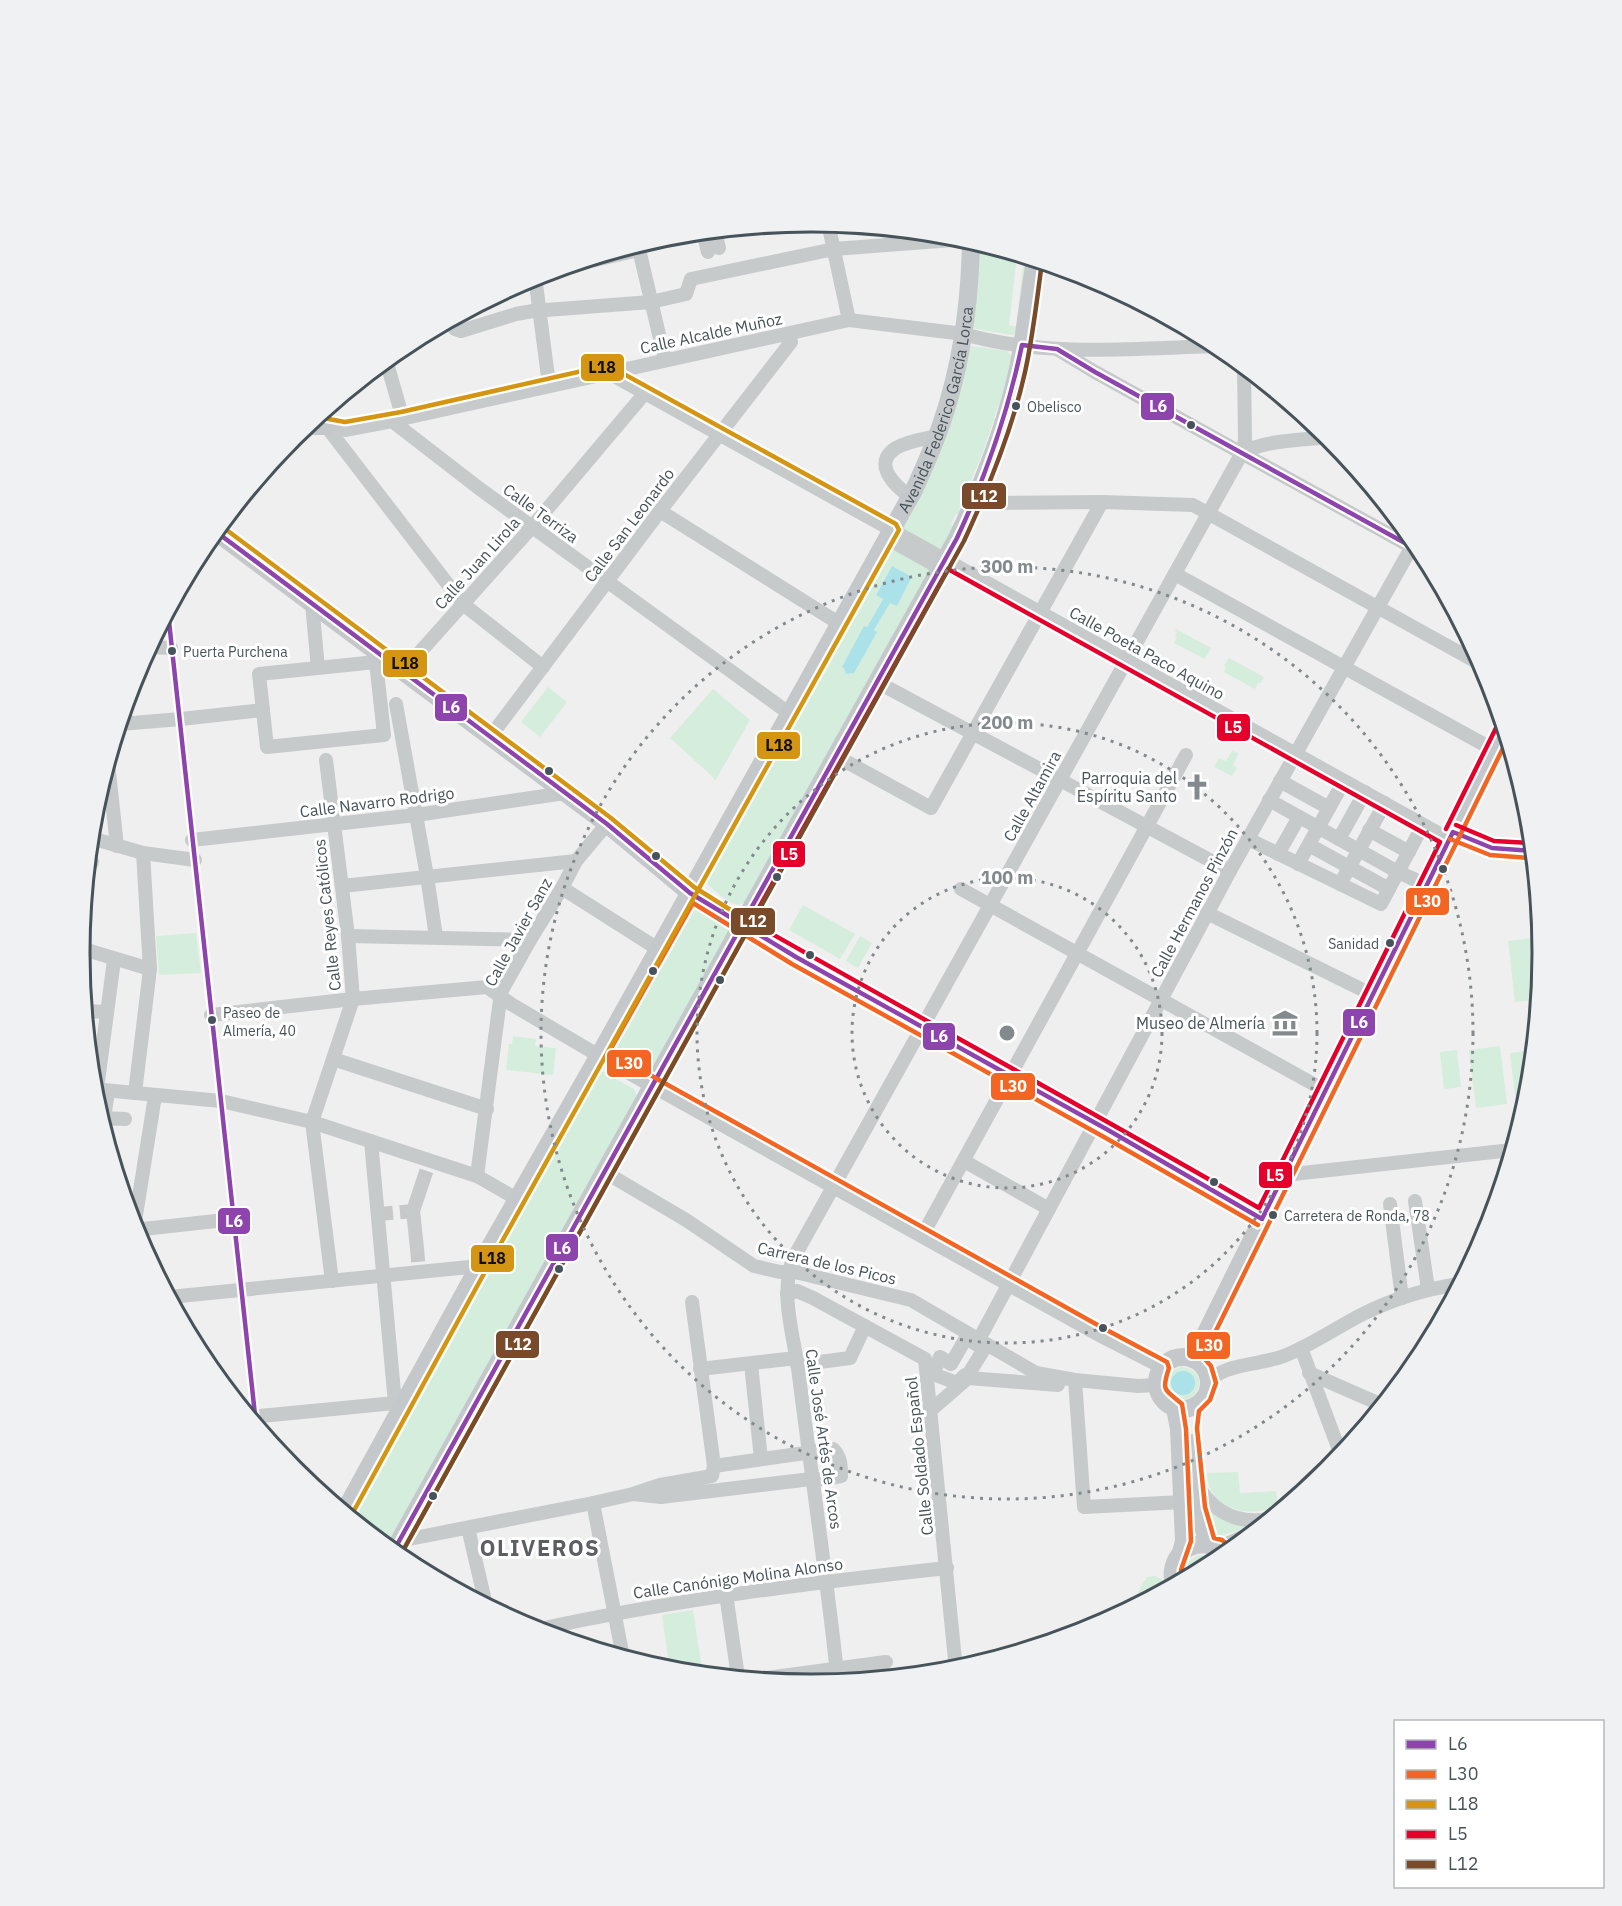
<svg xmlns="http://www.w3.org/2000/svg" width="1622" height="1906" viewBox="0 0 1622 1906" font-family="'IBM Plex Sans',sans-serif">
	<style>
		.green { fill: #d5eddc; fill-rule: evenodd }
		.water { fill: #abe1e9 }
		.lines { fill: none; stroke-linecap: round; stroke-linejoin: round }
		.minor-tunnel { stroke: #c6c8ca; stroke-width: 14; stroke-dasharray: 14 7; stroke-linecap: butt }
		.minor { stroke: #c6cacb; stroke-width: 14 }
		.major { stroke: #c4c8ca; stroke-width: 18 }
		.bus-1-casing { stroke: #fff; stroke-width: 9 }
		.bus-2-casing { stroke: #fff; stroke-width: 9 }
		.bus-3-casing { stroke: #fff; stroke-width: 9 }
		.bus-4-casing { stroke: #fff; stroke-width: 9 }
		.bus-5-casing { stroke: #fff; stroke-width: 9 }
		.bus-1 { stroke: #8e44ad; stroke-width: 4.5 }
		.bus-2 { stroke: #f26522; stroke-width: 4.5 }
		.bus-3 { stroke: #d49512; stroke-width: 4.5 }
		.bus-4 { stroke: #e4002b; stroke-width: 4.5 }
		.bus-5 { stroke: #7a4b2a; stroke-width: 4.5 }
		.ring { fill: none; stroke: #828a8e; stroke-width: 3; stroke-dasharray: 3 6 }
		.bus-dot { fill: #47535a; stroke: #fff; stroke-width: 2 }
		.labels { text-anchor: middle; stroke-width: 6; stroke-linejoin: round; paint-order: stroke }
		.bus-label { font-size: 14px; fill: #47535a; stroke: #fff; text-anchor: start }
		.street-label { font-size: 16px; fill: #47535a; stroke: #fff }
		.poi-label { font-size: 16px; fill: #47535a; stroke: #fff; text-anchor: end }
		.district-label { font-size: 22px; font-weight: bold; letter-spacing: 1.5px; fill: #5b5f63; stroke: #fff }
		.rim { fill: none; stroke: #47535a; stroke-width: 3 }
		.centre { fill: #828a8e; stroke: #fff; stroke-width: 3 }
		.ring-label { font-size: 18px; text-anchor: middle; font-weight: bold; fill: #828a8e; stroke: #fff; stroke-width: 6; stroke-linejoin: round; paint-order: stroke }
		.line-badge { stroke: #fff; stroke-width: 2 }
		.badge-label { font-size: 16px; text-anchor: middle; font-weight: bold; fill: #fff }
		.pale-badge-label { font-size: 16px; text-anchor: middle; font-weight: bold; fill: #111 }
	</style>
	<rect width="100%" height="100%" fill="#f0efef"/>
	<!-- green -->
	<g class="green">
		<polygon points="979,243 1017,255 1009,326 1016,326 1024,257 1028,258 1016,332 1012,335 976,329 972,327"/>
		<polygon points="970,346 1007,351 1012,356 1001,407 998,406 994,418 997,419 996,422 993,422 983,452 959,509 962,511 959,515 956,514 951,524 954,526 942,548 937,549 903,530 902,523 906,517 909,518 920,496"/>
		<path d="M892,547L929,567V571L745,902C741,904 740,906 735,904C727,901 709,888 706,881ZM892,566L912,578L897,606L890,602L874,631L876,632L853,673L846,674L844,668L865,626L867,627L883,598L876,594Z"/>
		<polygon points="1176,629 1211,648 1205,659 1174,643 1177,637 1175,636 1177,632 1175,631"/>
		<polygon points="1229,658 1264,677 1261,683 1258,683 1255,689 1224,672 1226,667 1224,666"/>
		<polygon points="548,687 567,702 540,737 521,722"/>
		<polygon points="713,689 750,720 715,781 713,777 670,738"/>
		<polygon points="1232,751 1239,753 1233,765 1237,768 1232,776 1214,767 1219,758 1226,761"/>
		<path d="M694,905L728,925V932L712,963L724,982L680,1021L650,1073C638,1076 617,1064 609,1054L689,907Z"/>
		<polygon points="803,905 855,934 840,959 789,930"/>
		<polygon points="196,933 201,973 159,975 156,936"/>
		<polygon points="860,936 872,943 858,968 846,961"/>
		<polygon points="1539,937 1542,962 1538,1000 1515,1002 1508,941"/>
		<polygon points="513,1036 536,1039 535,1046 556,1048 553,1075 506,1070 509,1044 512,1044"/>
		<polygon points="1500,1046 1507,1104 1476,1108 1469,1050"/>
		<polygon points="1457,1050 1461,1087 1444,1089 1440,1052"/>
		<polygon points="1533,1050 1529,1095 1515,1096 1510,1053"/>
		<polygon points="598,1071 604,1072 634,1089 637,1096 388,1547 348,1515"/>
		<path d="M1181,1367C1193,1367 1203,1377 1198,1389C1186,1418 1146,1378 1181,1367Z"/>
		<path d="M1238,1472L1240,1493L1276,1491L1277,1501H1285C1259,1521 1208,1513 1207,1473Z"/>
		<polygon points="1205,1504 1249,1527 1217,1537 1213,1534"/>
		<path d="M1199,1555L1208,1556L1218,1561L1184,1579C1183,1567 1188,1559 1199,1555Z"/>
		<path d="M1155,1576L1163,1580C1157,1594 1147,1599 1133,1606L1140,1588L1147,1577Z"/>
		<polygon points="693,1610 702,1668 679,1671 670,1671 662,1615"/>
	</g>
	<!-- water -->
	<g class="water">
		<polygon points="892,566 912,577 897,606 890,603 874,630 877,632 854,673 846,674 844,668 842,667 864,626 867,627 883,599 876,595"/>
		<circle cx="1183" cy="1383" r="12"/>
	</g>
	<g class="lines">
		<!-- minor-tunnel -->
		<g class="minor-tunnel">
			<polyline points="422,1184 430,1160"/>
			<polyline points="379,1214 413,1211"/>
			<polyline points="417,1248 419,1272"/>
		</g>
		<!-- minor -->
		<g class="minor">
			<polyline points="828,223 849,320"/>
			<polyline points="715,231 719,248"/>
			<polyline points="703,232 708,252"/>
			<polyline points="638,245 665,360"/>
			<polyline points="560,268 639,250"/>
			<polyline points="535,276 549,385"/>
			<polyline points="449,321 455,329 461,331 516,314 533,311 651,302 686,294 691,279 834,249 966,239"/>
			<polyline points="1057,349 1095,372 1423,553"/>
			<polyline points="386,360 403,419"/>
			<polyline points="602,374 614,376 1449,839"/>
			<polyline points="392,421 480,489 790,714"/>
			<path d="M326,426L345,430L392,421L849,320L964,334C1046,358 1134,348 1219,346"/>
			<polyline points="326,426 463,604 543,667"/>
			<path d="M1242,453C1264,440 1303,440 1329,437"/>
			<path d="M911,497C896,487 871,464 896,448C908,441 924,439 937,436"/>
			<polyline points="974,503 1102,502 1193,505 1482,665"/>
			<polyline points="660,511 840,624"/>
			<polyline points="888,539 940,568"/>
			<polyline points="1175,574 1494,750"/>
			<polyline points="312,604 318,668"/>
			<polyline points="149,647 171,648"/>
			<polygon points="376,662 384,735 267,747 259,674"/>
			<polyline points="403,671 532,527 645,393"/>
			<polyline points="877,682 1230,871"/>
			<polyline points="396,704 427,876 436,937"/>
			<polyline points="120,724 181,719 263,710"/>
			<polyline points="490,737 660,511 791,342 787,334"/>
			<polyline points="836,756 931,808 1102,502"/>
			<polyline points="326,760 348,936 353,999 312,1122 332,1281"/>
			<polyline points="108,763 117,846"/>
			<polyline points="1280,781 1329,808"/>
			<polyline points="1269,800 1398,872 1427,885"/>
			<polyline points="1369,830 1409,852"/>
			<polyline points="1453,832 1492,848 1532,851"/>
			<polyline points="91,838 143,853 195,860"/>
			<polyline points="1248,839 1381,904 1423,825"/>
			<polyline points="1339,839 1365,792"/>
			<polyline points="192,840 416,815 565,793"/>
			<polyline points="1309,845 1389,889"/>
			<polyline points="1278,854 1299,817"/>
			<polyline points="1298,864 1344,781"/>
			<polyline points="87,872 92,862"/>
			<polyline points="1340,884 1385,803"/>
			<polyline points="342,886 576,861"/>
			<polyline points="562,888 658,949"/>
			<polyline points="961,889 1326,1091"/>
			<polyline points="1207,913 1373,995"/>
			<polyline points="741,925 1010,1077 1114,1133 1262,1219"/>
			<polyline points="348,936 530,940"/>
			<polyline points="80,948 150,969"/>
			<polyline points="85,1011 107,1012"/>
			<polyline points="211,1015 353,999 487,987 511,1004 618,1067 1099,1335 1162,1367"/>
			<polyline points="333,1059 487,1109"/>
			<polyline points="93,1089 221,1101 312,1122 477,1176 517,1199"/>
			<polyline points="97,1089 114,960"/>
			<polyline points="135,1093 150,969 143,853"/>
			<polyline points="100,1118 125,1119"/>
			<polyline points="104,1118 108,1092"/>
			<polyline points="371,1141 395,1403"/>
			<polyline points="964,1161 1049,1209"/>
			<polyline points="603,1171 686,1220 754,1266 780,1272 795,1272 911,1300 1036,1373 1075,1380 1138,1386 1157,1385"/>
			<polyline points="1284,1175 1512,1150"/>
			<polyline points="477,1176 501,992 530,940 562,888 576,861 607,824"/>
			<polyline points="1415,1201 1428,1289"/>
			<polyline points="1390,1204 1402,1298"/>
			<polyline points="134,1228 155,1096"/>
			<polyline points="134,1230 234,1219"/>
			<polyline points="922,1236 1186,755"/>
			<polyline points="417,1248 413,1211 422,1184"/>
			<polyline points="787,1294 797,1291 813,1298 925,1359 956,1670"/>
			<polyline points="170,1297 479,1266"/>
			<polyline points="692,1302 714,1466"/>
			<polyline points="983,1332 1230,871 1415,541"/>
			<polygon points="966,1338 984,1349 968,1375 965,1375 957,1383 933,1374 940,1357 951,1364"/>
			<polyline points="1301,1348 1341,1455"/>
			<polyline points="751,1364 761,1459"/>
			<polyline points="797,1365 850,1358 865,1326"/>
			<polyline points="700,1369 796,1358"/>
			<polyline points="1309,1373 1382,1405"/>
			<polyline points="1075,1380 1084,1507 1183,1502"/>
			<path d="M1209,1383C1217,1365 1262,1364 1281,1357C1309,1347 1335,1328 1363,1314C1393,1299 1426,1289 1459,1284"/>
			<polyline points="931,1410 968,1378 1058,1385"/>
			<polyline points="250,1417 395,1403 402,1407"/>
			<path d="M1196,1483C1212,1511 1236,1525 1269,1519"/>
			<polyline points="593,1503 623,1657"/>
			<polyline points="468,1528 486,1605"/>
			<path d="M399,1541L593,1503L633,1494L660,1485L712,1476L714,1466L833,1449C841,1457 841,1466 841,1476L825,1479H811L661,1497L633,1494"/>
			<polyline points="726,1594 738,1677"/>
			<path d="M535,1630C671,1600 809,1583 947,1568"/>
			<polyline points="759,1679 886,1662"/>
			<path d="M838,1682C827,1577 811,1473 798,1368C793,1333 780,1294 793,1259L1242,453L1245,440L1244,366"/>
		</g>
		<!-- major -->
		<g class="major">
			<polyline points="306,426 326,426 323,412"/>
			<polyline points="215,531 607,824 690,893 741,925"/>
			<circle cx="1183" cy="1383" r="26"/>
			<polyline points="1193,1359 1504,729"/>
			<polyline points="1175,1408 1179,1429 1184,1541 1181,1553"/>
			<polyline points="1191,1443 1198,1508 1208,1544"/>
			<path id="s1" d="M344,1512L479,1266L606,1043L914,490C924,468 934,445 942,422C962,363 970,303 971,241"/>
			<polyline points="1221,1549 1245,1538"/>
			<path d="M393,1552L957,538C983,484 1005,428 1018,369C1025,333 1029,297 1035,260"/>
			<path d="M1174,1585C1165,1552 1201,1531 1226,1554"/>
		</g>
		<!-- bus-1 casing -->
		<g class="bus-1-casing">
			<g id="bus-1">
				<polyline points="215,531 607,824 690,893 796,957 1108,1130 1262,1219 1453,832 1492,848 1532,851"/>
				<polyline points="168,612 256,1424"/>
				<path d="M393,1552L957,538C986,476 1008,412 1022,345L1057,349L1095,372L1423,553"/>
			</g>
		</g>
		<!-- bus-2 casing -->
		<g class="bus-2-casing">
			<g id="bus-2">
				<polyline points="1450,839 1490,855 1531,858"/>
				<polyline points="1231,1548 1222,1540 1214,1538 1205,1507 1197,1428 1199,1411 1210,1400 1216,1383 1211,1366 1203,1357 1507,740"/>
				<path d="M1181,1581V1570L1191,1541L1186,1429L1182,1404C1165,1389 1161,1392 1169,1368L1167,1362L1103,1328L609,1052L693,903L792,964L1104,1137L1258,1225"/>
			</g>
		</g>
		<!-- bus-3 casing -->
		<g class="bus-3-casing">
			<g id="bus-3">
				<polyline points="315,418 323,418 345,422 401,412 600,367 613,368 896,524 899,530 486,1270 351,1516"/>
				<polyline points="220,525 611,818 694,887 745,919 748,924 748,929 400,1556"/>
			</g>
		</g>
		<!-- bus-4 casing -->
		<g class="bus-4-casing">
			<g id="bus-4">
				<path d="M948,569L1440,842L1259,1208C1091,1111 920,1018 751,922Z"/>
				<polyline points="1456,825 1494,841 1532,843"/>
				<polyline points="1446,829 1497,726"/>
			</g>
		</g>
		<!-- bus-5 casing -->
		<g class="bus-5-casing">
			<path id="bus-5" d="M400,1556L964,541C989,487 1012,431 1025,372C1033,336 1037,299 1042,262"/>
		</g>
		<!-- bus-1 -->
		<use href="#bus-1" class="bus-1"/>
		<!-- bus-2 -->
		<use href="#bus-2" class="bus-2"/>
		<!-- bus-3 -->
		<use href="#bus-3" class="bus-3"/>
		<!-- bus-4 -->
		<use href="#bus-4" class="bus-4"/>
		<!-- bus-5 -->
		<use href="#bus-5" class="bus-5"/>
	</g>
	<!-- distance rings -->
	<g class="ring">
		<circle cx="1007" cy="1033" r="155"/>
		<circle cx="1007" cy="1033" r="310"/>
		<circle cx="1007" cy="1033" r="466"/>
	</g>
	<!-- icons -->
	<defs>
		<g id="church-bare" transform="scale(2.07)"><path d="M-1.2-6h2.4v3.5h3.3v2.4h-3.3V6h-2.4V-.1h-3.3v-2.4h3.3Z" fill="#828a8e" stroke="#fff" stroke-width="2.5" paint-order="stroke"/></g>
		<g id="museum-bare" transform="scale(2.07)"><path d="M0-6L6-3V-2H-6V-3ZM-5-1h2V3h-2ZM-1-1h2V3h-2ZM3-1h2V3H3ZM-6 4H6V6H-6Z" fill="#828a8e" stroke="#fff" stroke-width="2.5" paint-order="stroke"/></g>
	</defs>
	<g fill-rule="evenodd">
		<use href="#church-bare" x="1197" y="787"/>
		<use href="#museum-bare" x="1285" y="1023"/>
	</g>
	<!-- markers -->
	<g class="bus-dot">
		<circle cx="1016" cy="406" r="5"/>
		<circle cx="1191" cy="425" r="5"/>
		<circle cx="172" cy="651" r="5"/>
		<circle cx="549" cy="771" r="5"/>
		<circle cx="656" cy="856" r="5"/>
		<circle cx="1443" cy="869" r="5"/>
		<circle cx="777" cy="877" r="5"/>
		<circle cx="1390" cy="943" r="5"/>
		<circle cx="810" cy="955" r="5"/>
		<circle cx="653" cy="971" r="5"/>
		<circle cx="720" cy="980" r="5"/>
		<circle cx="212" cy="1020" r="5"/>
		<circle cx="1214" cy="1182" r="5"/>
		<circle cx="1273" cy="1215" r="5"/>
		<circle cx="559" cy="1269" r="5"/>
		<circle cx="1103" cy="1328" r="5"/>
		<circle cx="433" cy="1496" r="5"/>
	</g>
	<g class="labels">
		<!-- bus labels -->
		<g class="bus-label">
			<text x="1027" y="412">Obelisco</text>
			<text x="183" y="657">Puerta Purchena</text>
			<text x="1379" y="949" text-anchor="end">Sanidad</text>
			<text x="223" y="1018">Paseo de<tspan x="223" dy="18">Almería, 40</tspan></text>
			<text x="1284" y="1221">Carretera de Ronda, 78</text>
		</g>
		<!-- street labels -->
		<g class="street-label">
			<text transform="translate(711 333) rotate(-12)" y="6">Calle Alcalde Muñoz</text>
			<text dy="6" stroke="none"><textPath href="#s1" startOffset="1254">Avenida Federico García Lorca</textPath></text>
			<text transform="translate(541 513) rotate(36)" y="6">Calle Terriza</text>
			<text transform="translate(629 525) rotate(-53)" y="6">Calle San Leonardo</text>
			<text transform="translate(477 563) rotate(-48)" y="6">Calle Juan Lirola</text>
			<text transform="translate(1147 653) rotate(29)" y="6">Calle Poeta Paco Aquino</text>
			<text transform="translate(1032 796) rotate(-61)" y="6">Calle Altamira</text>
			<text transform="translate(377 802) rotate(-7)" y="6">Calle Navarro Rodrigo</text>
			<text transform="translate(1194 903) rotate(-62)" y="6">Calle Hermanos Pinzón</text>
			<text transform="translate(327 915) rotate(-96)" y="6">Calle Reyes Católicos</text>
			<text transform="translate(518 932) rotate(-61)" y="6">Calle Javier Sanz</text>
			<text transform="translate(827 1263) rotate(13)" y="6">Carrera de los Picos</text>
			<text transform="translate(824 1439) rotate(82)" y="6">Calle José Artés de Arcos</text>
			<text transform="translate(919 1456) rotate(-96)" y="6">Calle Soldado Español</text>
			<text transform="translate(738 1578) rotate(-8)" y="6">Calle Canónigo Molina Alonso</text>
		</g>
		<!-- poi labels -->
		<g class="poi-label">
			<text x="1177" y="784">Parroquia del<tspan x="1177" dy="18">Espíritu Santo</tspan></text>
			<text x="1265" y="1029">Museo de Almería</text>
		</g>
		<!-- district labels -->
		<g class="district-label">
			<text x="540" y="1556">OLIVEROS</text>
		</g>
	</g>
	<!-- crop -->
	<path d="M0 0H1622V1906H0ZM90 953a721 721 0 1 1 1442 0a721 721 0 1 1-1442 0Z" fill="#f0f1f2" fill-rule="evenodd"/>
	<path class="rim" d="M90 953a721 721 0 1 1 1442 0a721 721 0 1 1-1442 0Z"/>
	<circle cx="1007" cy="1033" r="9" class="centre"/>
	<g class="ring-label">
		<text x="1007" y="573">300 m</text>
		<text x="1007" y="729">200 m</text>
		<text x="1007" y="884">100 m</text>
	</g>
	<g class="line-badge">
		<rect x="580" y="353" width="45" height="29" rx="6" fill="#d49512"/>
		<rect x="1140" y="392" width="35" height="29" rx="6" fill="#8e44ad"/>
		<rect x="961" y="482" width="46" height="28" rx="6" fill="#7a4b2a"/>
		<rect x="382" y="649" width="46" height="29" rx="6" fill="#d49512"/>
		<rect x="434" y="693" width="34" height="29" rx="6" fill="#8e44ad"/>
		<rect x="1216" y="713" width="35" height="29" rx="6" fill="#e4002b"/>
		<rect x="756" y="731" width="45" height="29" rx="6" fill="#d49512"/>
		<rect x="772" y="840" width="34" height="28" rx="6" fill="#e4002b"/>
		<rect x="1405" y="887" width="45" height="29" rx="6" fill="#f26522"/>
		<rect x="730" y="907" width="46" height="29" rx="6" fill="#7a4b2a"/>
		<rect x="1342" y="1008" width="34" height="29" rx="6" fill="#8e44ad"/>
		<rect x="922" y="1022" width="34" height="29" rx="6" fill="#8e44ad"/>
		<rect x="606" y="1049" width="46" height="29" rx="6" fill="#f26522"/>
		<rect x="990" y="1072" width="46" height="29" rx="6" fill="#f26522"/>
		<rect x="1258" y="1161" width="35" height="28" rx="6" fill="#e4002b"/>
		<rect x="217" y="1207" width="34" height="28" rx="6" fill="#8e44ad"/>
		<rect x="545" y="1233" width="34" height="29" rx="6" fill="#8e44ad"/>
		<rect x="470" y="1244" width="45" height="29" rx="6" fill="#d49512"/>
		<rect x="495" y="1330" width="45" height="29" rx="6" fill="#7a4b2a"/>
		<rect x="1186" y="1331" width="45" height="29" rx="6" fill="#f26522"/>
	</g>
	<g class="badge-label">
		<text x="1158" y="412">L6</text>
		<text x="984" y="502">L12</text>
		<text x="451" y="713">L6</text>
		<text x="1233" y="733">L5</text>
		<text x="789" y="860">L5</text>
		<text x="1427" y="907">L30</text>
		<text x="753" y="927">L12</text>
		<text x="1359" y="1028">L6</text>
		<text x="939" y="1042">L6</text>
		<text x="629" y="1069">L30</text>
		<text x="1013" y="1092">L30</text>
		<text x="1275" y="1181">L5</text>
		<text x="234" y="1227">L6</text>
		<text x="562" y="1254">L6</text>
		<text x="518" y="1350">L12</text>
		<text x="1209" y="1351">L30</text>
	</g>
	<g class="pale-badge-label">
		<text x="602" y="373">L18</text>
		<text x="405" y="669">L18</text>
		<text x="779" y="751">L18</text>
		<text x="492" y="1264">L18</text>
	</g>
	<!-- legend -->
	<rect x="1394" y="1720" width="210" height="168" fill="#ffffff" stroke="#b5babd" stroke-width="1.5"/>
	<rect x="1406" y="1740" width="30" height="9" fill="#8e44ad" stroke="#b5babd" stroke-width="1.5"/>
	<text x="1448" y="1750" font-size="18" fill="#47535a">L6</text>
	<rect x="1406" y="1770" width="30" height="9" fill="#f26522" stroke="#b5babd" stroke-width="1.5"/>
	<text x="1448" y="1780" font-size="18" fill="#47535a">L30</text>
	<rect x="1406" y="1800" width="30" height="9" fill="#d49512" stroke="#b5babd" stroke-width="1.5"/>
	<text x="1448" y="1810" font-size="18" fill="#47535a">L18</text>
	<rect x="1406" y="1830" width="30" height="9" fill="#e4002b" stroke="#b5babd" stroke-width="1.5"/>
	<text x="1448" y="1840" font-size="18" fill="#47535a">L5</text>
	<rect x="1406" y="1860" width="30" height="9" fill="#7a4b2a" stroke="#b5babd" stroke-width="1.5"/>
	<text x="1448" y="1870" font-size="18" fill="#47535a">L12</text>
</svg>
